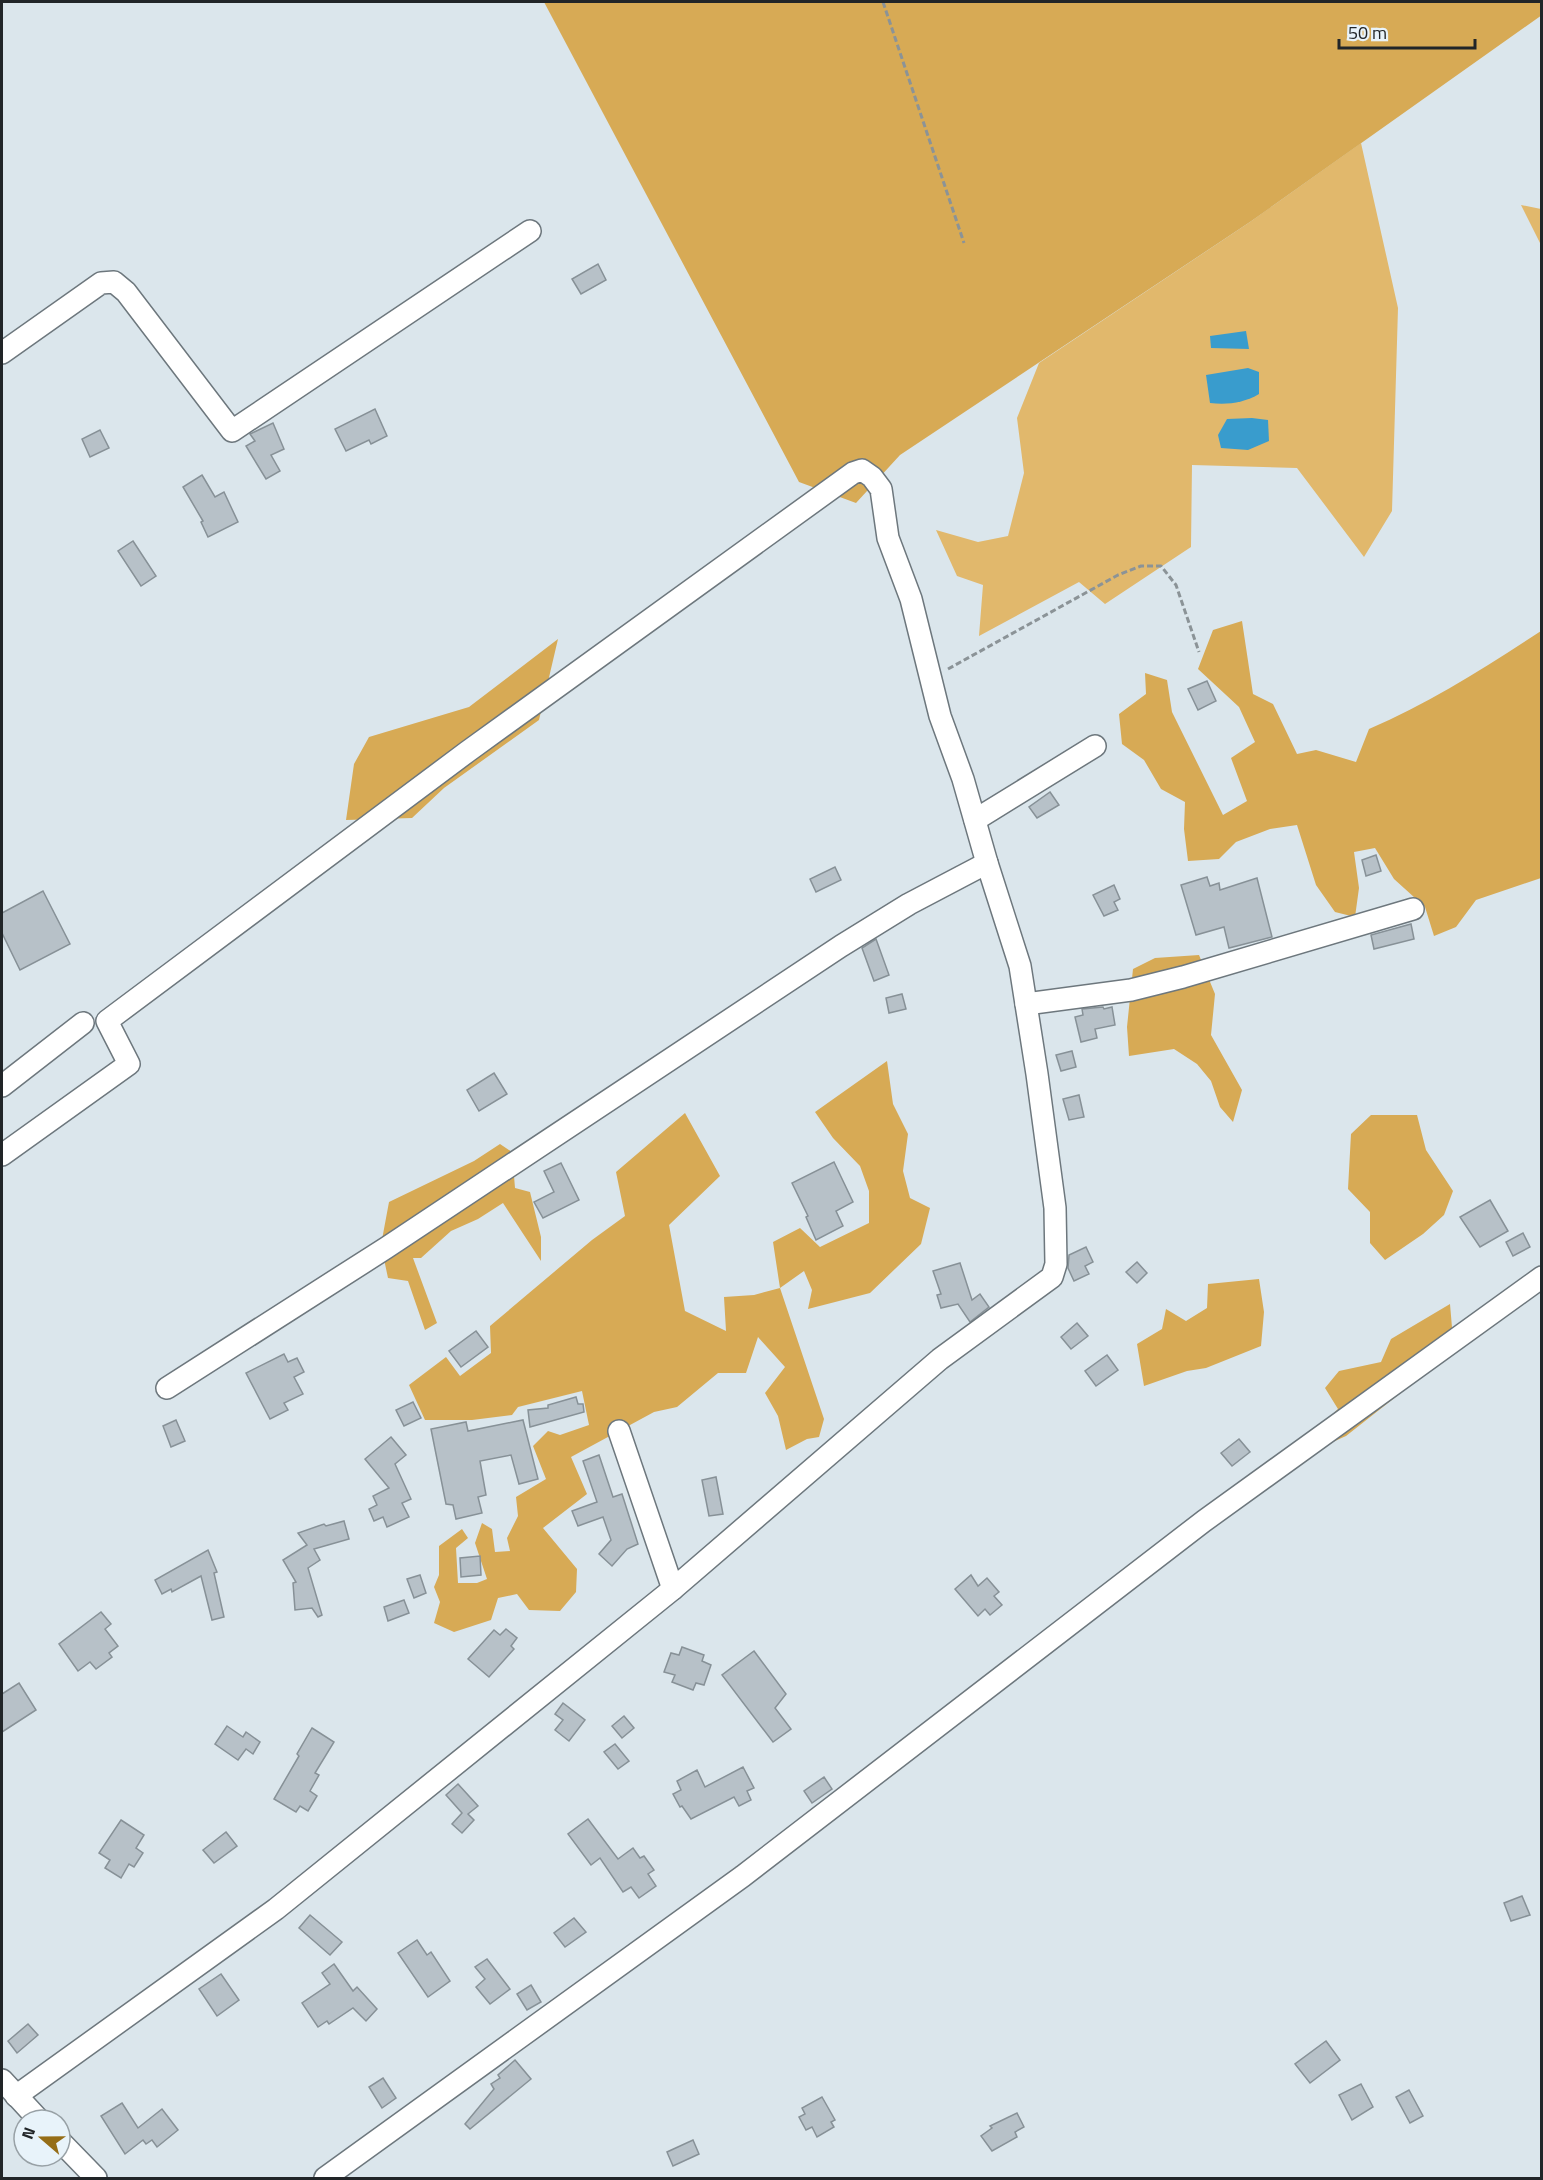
<svg xmlns="http://www.w3.org/2000/svg" width="1543" height="2180" viewBox="0 0 1543 2180" font-family="'Titillium Web',sans-serif">
	<style>
		.green { fill: #e1b86c }
		.forest { fill: #d7aa55 }
		.water { fill: #399ccd }
		.building { fill: #b7c1c8; stroke: #879197; stroke-width: 1.5 }
		.lines { fill: none; stroke-linecap: round; stroke-linejoin: round }
		.minor-casing { stroke: #6d777d; stroke-width: 24 }
		.path { stroke: #8b9397; stroke-width: 3; stroke-dasharray: 6 3; stroke-linecap: butt }
		.minor { stroke: #fff; stroke-width: 21 }
	</style>
	<rect width="100%" height="100%" fill="#dbe6ec"/>
	<!-- green -->
	<g class="green">
		<polygon points="1361,143 1398,308 1392,511 1364,557 1297,468 1192,465 1191,547 1105,604 1079,582 979,636 983,585 957,576 936,530 978,542 1008,536 1024,473 1017,418 1039,363 1250,222"/>
		<polygon points="1521,205 1541,209 1541,245"/>
	</g>
	<!-- forest -->
	<g class="forest">
		<polygon points="544,2 1541,2 1542,15 1250,222 900,455 856,503 799,482"/>
		<path d="M1242,621L1253,694L1273,704L1297,754L1316,750L1356,762L1369,729C1430,703 1486,667 1541,631V878L1476,900L1456,927L1434,936L1425,907L1394,879L1375,848L1354,852L1359,888L1355,917L1335,912L1316,885L1297,825L1270,829L1236,842L1219,859L1188,861L1184,829L1185,802L1161,789L1144,760L1122,744L1119,714L1146,694L1145,673L1167,680L1172,712L1223,815L1247,801L1231,758L1255,742L1239,707L1198,669L1213,630Z"/>
		<polygon points="558,639 539,720 444,788 412,818 346,820 354,764 369,737 469,707"/>
		<polygon points="1199,955 1215,994 1211,1035 1242,1090 1233,1122 1220,1107 1211,1081 1197,1064 1174,1049 1129,1056 1127,1027 1133,969 1155,958"/>
		<polygon points="887,1061 893,1104 908,1134 903,1171 910,1198 930,1208 921,1244 870,1293 808,1309 812,1290 804,1271 780,1288 824,1419 819,1437 807,1439 786,1450 778,1416 765,1393 785,1367 758,1337 746,1373 718,1373 677,1407 654,1412 571,1457 587,1494 543,1528 577,1569 576,1592 560,1611 529,1610 517,1594 498,1598 491,1620 454,1632 434,1623 440,1602 434,1587 439,1575 439,1546 462,1529 468,1538 456,1548 458,1583 477,1583 487,1579 475,1543 482,1523 492,1529 495,1552 510,1551 507,1538 518,1516 516,1497 546,1479 533,1446 548,1431 560,1435 589,1425 582,1391 518,1407 512,1415 472,1420 425,1420 409,1385 446,1357 460,1376 491,1353 490,1326 592,1240 625,1216 616,1172 685,1113 720,1176 669,1225 685,1311 726,1331 724,1297 754,1295 780,1288 773,1242 800,1228 820,1247 869,1223 869,1191 860,1166 833,1138 815,1112"/>
		<polygon points="1371,1115 1417,1115 1426,1150 1453,1191 1444,1215 1423,1234 1385,1260 1370,1243 1370,1212 1348,1189 1351,1134"/>
		<polygon points="500,1144 512,1152 515,1188 530,1192 541,1237 541,1261 503,1203 478,1219 451,1231 421,1258 413,1258 437,1323 425,1330 408,1281 388,1278 381,1245 389,1202 474,1161"/>
		<polygon points="1259,1279 1264,1312 1261,1346 1206,1368 1187,1371 1144,1386 1137,1344 1162,1329 1166,1309 1186,1321 1207,1308 1208,1284"/>
		<polygon points="1450,1304 1454,1351 1346,1436 1326,1445 1317,1429 1338,1409 1325,1388 1339,1371 1381,1362 1391,1339"/>
	</g>
	<!-- water -->
	<g class="water">
		<polygon points="1246,331 1249,349 1211,348 1210,336"/>
		<path d="M1248,368L1259,372V394C1244,403 1227,405 1210,403L1206,375Z"/>
		<polygon points="1252,418 1268,420 1269,441 1248,450 1221,448 1218,435 1227,419"/>
	</g>
	<!-- building -->
	<g class="building">
		<polygon points="598,264 606,280 581,294 572,279"/>
		<polygon points="375,409 387,436 371,444 369,440 346,451 335,429"/>
		<polygon points="273,423 284,449 271,455 280,471 266,479 246,446 255,441 250,434"/>
		<polygon points="100,430 109,448 90,457 82,439"/>
		<polygon points="202,475 215,497 224,492 238,522 208,537 201,522 203,521 183,487"/>
		<polygon points="133,541 156,576 141,586 118,551"/>
		<polygon points="1207,681 1216,701 1198,710 1188,689"/>
		<polygon points="1050,792 1059,805 1037,818 1029,807"/>
		<polygon points="1376,855 1381,871 1366,876 1362,860"/>
		<polygon points="835,867 841,880 816,892 810,879"/>
		<polygon points="1207,877 1210,886 1219,883 1220,890 1257,878 1272,937 1229,948 1224,927 1196,935 1181,885"/>
		<polygon points="1114,885 1120,899 1114,902 1118,910 1104,916 1093,895"/>
		<polygon points="43,891 70,944 20,970 2,933 2,913"/>
		<polygon points="1411,924 1414,939 1374,949 1371,935"/>
		<polygon points="876,939 889,975 874,981 862,948"/>
		<polygon points="902,994 906,1009 889,1013 886,998"/>
		<polygon points="1103,1007 1104,1009 1112,1007 1115,1025 1095,1029 1097,1038 1081,1042 1075,1017 1083,1015 1082,1009"/>
		<polygon points="1072,1051 1076,1067 1061,1071 1056,1055"/>
		<polygon points="494,1073 507,1094 479,1111 467,1090"/>
		<polygon points="1079,1095 1084,1117 1069,1120 1063,1099"/>
		<polygon points="834,1162 853,1202 836,1211 843,1226 816,1240 806,1217 808,1216 792,1183"/>
		<polygon points="561,1163 579,1200 543,1218 534,1202 554,1192 544,1171"/>
		<polygon points="1490,1200 1508,1231 1480,1247 1460,1217"/>
		<polygon points="1523,1233 1530,1247 1513,1256 1506,1242"/>
		<polygon points="1086,1247 1093,1262 1085,1266 1089,1274 1074,1281 1068,1268 1069,1255"/>
		<polygon points="1137,1262 1147,1273 1137,1283 1126,1272"/>
		<polygon points="960,1263 972,1300 980,1294 989,1307 970,1322 958,1304 941,1308 937,1295 941,1294 933,1271"/>
		<polygon points="1077,1323 1088,1336 1071,1349 1061,1337"/>
		<polygon points="476,1331 488,1347 461,1367 449,1351"/>
		<polygon points="284,1354 288,1362 297,1358 304,1372 294,1377 303,1394 284,1403 288,1410 270,1419 246,1373"/>
		<polygon points="1107,1355 1118,1370 1096,1386 1085,1371"/>
		<polygon points="576,1397 578,1404 583,1404 584,1412 530,1427 528,1410 548,1408 548,1405"/>
		<polygon points="413,1402 421,1418 404,1426 396,1410"/>
		<polygon points="176,1420 185,1441 171,1447 163,1426"/>
		<polygon points="523,1420 538,1479 519,1484 511,1455 480,1461 486,1495 478,1497 482,1513 456,1519 453,1505 446,1504 431,1429 466,1422 468,1431"/>
		<polygon points="391,1437 406,1455 395,1464 411,1499 402,1503 409,1517 387,1527 383,1517 374,1521 369,1509 377,1505 373,1496 389,1488 365,1459"/>
		<polygon points="1239,1439 1250,1452 1232,1466 1221,1453"/>
		<polygon points="599,1455 613,1497 622,1494 638,1544 627,1549 612,1566 599,1554 611,1540 603,1517 578,1526 572,1511 597,1502 583,1461"/>
		<polygon points="716,1477 723,1514 709,1516 702,1480"/>
		<polygon points="344,1521 349,1539 314,1549 320,1560 308,1568 322,1615 318,1617 312,1608 295,1610 293,1583 296,1582 283,1560 307,1545 298,1533 324,1524 326,1526"/>
		<polygon points="208,1550 217,1572 214,1573 224,1617 212,1620 201,1576 172,1592 171,1589 162,1594 155,1580"/>
		<polygon points="480,1556 481,1575 461,1577 460,1558"/>
		<polygon points="420,1575 426,1593 414,1598 407,1579"/>
		<polygon points="971,1575 978,1586 987,1578 999,1592 994,1596 1002,1605 990,1615 985,1609 978,1616 955,1589"/>
		<polygon points="404,1600 409,1613 388,1621 384,1607"/>
		<polygon points="101,1612 111,1624 105,1629 118,1646 109,1653 112,1657 96,1669 90,1662 78,1671 59,1644"/>
		<polygon points="506,1629 517,1638 511,1646 514,1649 489,1677 468,1659 494,1630 500,1635"/>
		<polygon points="682,1647 704,1655 702,1661 711,1665 704,1685 696,1683 693,1690 672,1682 675,1675 664,1672 671,1653 679,1655"/>
		<polygon points="754,1651 786,1694 775,1708 791,1729 773,1742 722,1675"/>
		<polygon points="19,1683 36,1710 2,1732 2,1694"/>
		<polygon points="563,1703 585,1720 569,1741 555,1730 563,1720 555,1714"/>
		<polygon points="624,1716 634,1728 622,1738 612,1726"/>
		<polygon points="227,1726 243,1737 246,1732 260,1742 253,1754 246,1749 238,1760 215,1744"/>
		<polygon points="312,1728 334,1742 315,1773 319,1775 310,1791 317,1796 308,1811 300,1806 296,1812 274,1799 299,1756 297,1754"/>
		<polygon points="615,1744 629,1761 618,1769 604,1752"/>
		<polygon points="743,1767 754,1788 747,1791 751,1800 739,1806 734,1797 691,1819 682,1806 680,1807 673,1794 681,1790 677,1781 697,1770 705,1787"/>
		<polygon points="824,1777 832,1789 812,1803 804,1791"/>
		<polygon points="458,1784 478,1806 468,1814 474,1820 462,1833 452,1824 462,1813 446,1795"/>
		<polygon points="588,1819 618,1859 633,1848 640,1858 644,1856 654,1870 648,1874 656,1886 639,1898 631,1887 623,1892 600,1858 591,1865 568,1834"/>
		<polygon points="121,1820 144,1835 136,1848 143,1853 134,1867 129,1864 121,1878 105,1868 110,1860 99,1853"/>
		<polygon points="226,1832 237,1846 214,1863 203,1850"/>
		<polygon points="1522,1896 1530,1915 1511,1921 1504,1903"/>
		<polygon points="310,1915 342,1942 330,1955 299,1928"/>
		<polygon points="574,1918 586,1932 565,1947 554,1933"/>
		<polygon points="417,1940 427,1955 431,1952 450,1981 428,1997 398,1953"/>
		<polygon points="487,1959 510,1989 490,2004 476,1987 485,1979 475,1967"/>
		<polygon points="334,1964 353,1991 357,1987 377,2009 366,2021 353,2008 329,2024 327,2021 318,2027 302,2003 330,1984 322,1973"/>
		<polygon points="221,1974 239,2000 217,2016 199,1989"/>
		<polygon points="531,1985 541,2002 527,2010 517,1994"/>
		<polygon points="28,2024 38,2035 17,2053 8,2041"/>
		<polygon points="1326,2041 1340,2060 1310,2083 1295,2064"/>
		<polygon points="515,2060 531,2079 470,2129 465,2124 494,2089 491,2084 500,2078 498,2075"/>
		<polygon points="383,2078 396,2098 382,2108 369,2087"/>
		<polygon points="1361,2084 1373,2107 1352,2120 1339,2095"/>
		<polygon points="1409,2090 1423,2116 1410,2123 1396,2097"/>
		<polygon points="822,2097 835,2120 831,2122 834,2127 817,2137 812,2127 806,2130 799,2117 805,2114 802,2108"/>
		<polygon points="122,2103 138,2128 162,2109 178,2130 157,2147 152,2140 146,2144 143,2140 125,2154 101,2116"/>
		<polygon points="1017,2113 1024,2127 1015,2132 1017,2137 992,2151 981,2136 992,2128 990,2126"/>
		<polygon points="693,2140 699,2154 673,2166 667,2152"/>
	</g>
	<g class="lines">
		<!-- minor casing -->
		<g class="minor-casing">
			<g id="minor">
				<polyline points="2,353 101,283 114,282 126,292 232,431 530,231"/>
				<polyline points="975,820 1095,746"/>
				<polyline points="1026,1004 1131,990 1183,977 1413,909"/>
				<polyline points="2,1086 83,1023"/>
				<polyline points="2,1155 129,1064 107,1021 467,752 853,473 862,470 872,477 881,489 888,538 911,599 940,716 963,779 987,863 1020,966 1037,1074 1055,1208 1056,1264 1052,1277 940,1359 673,1589 276,1909 16,2096"/>
				<polyline points="167,1388 386,1248 841,946 909,904 987,863"/>
				<polyline points="619,1431 673,1589"/>
				<polyline points="2,2080 39,2120"/>
				<polyline points="60,2141 96,2178"/>
				<polyline points="325,2178 743,1876 1204,1521 1542,1277"/>
			</g>
		</g>
		<!-- path -->
		<g class="path">
			<polyline points="883,2 964,243"/>
			<polyline points="948,669 1118,575 1141,566 1161,566 1176,585 1199,652"/>
		</g>
		<!-- minor -->
		<use href="#minor" class="minor"/>
	</g>
	<!-- border -->
	<rect width="1543" height="2180" fill="none" stroke="#212528" stroke-width="6"/>
	<!-- north arrow -->
	<g transform="translate(42 2138) rotate(290)"><circle r="28" fill="#e8f3fa" stroke="#98a1a6" stroke-width="1.5"/>
	<path d="M0-4.5L10 22L0 15L-10 22Z" fill="#956d17"/>
	<text y="-9" font-size="16" font-weight="bold" text-anchor="middle" fill="#212528">N</text>
	</g>
	<!-- scale -->
	<path d="M1339 39v9h136v-9" fill="none" stroke="#212528" stroke-width="3"/>
	<text x="1348" y="39" font-size="18" fill="#212528" stroke="#e8f3fa" stroke-width="4.5" paint-order="stroke">50 m</text>
</svg>
